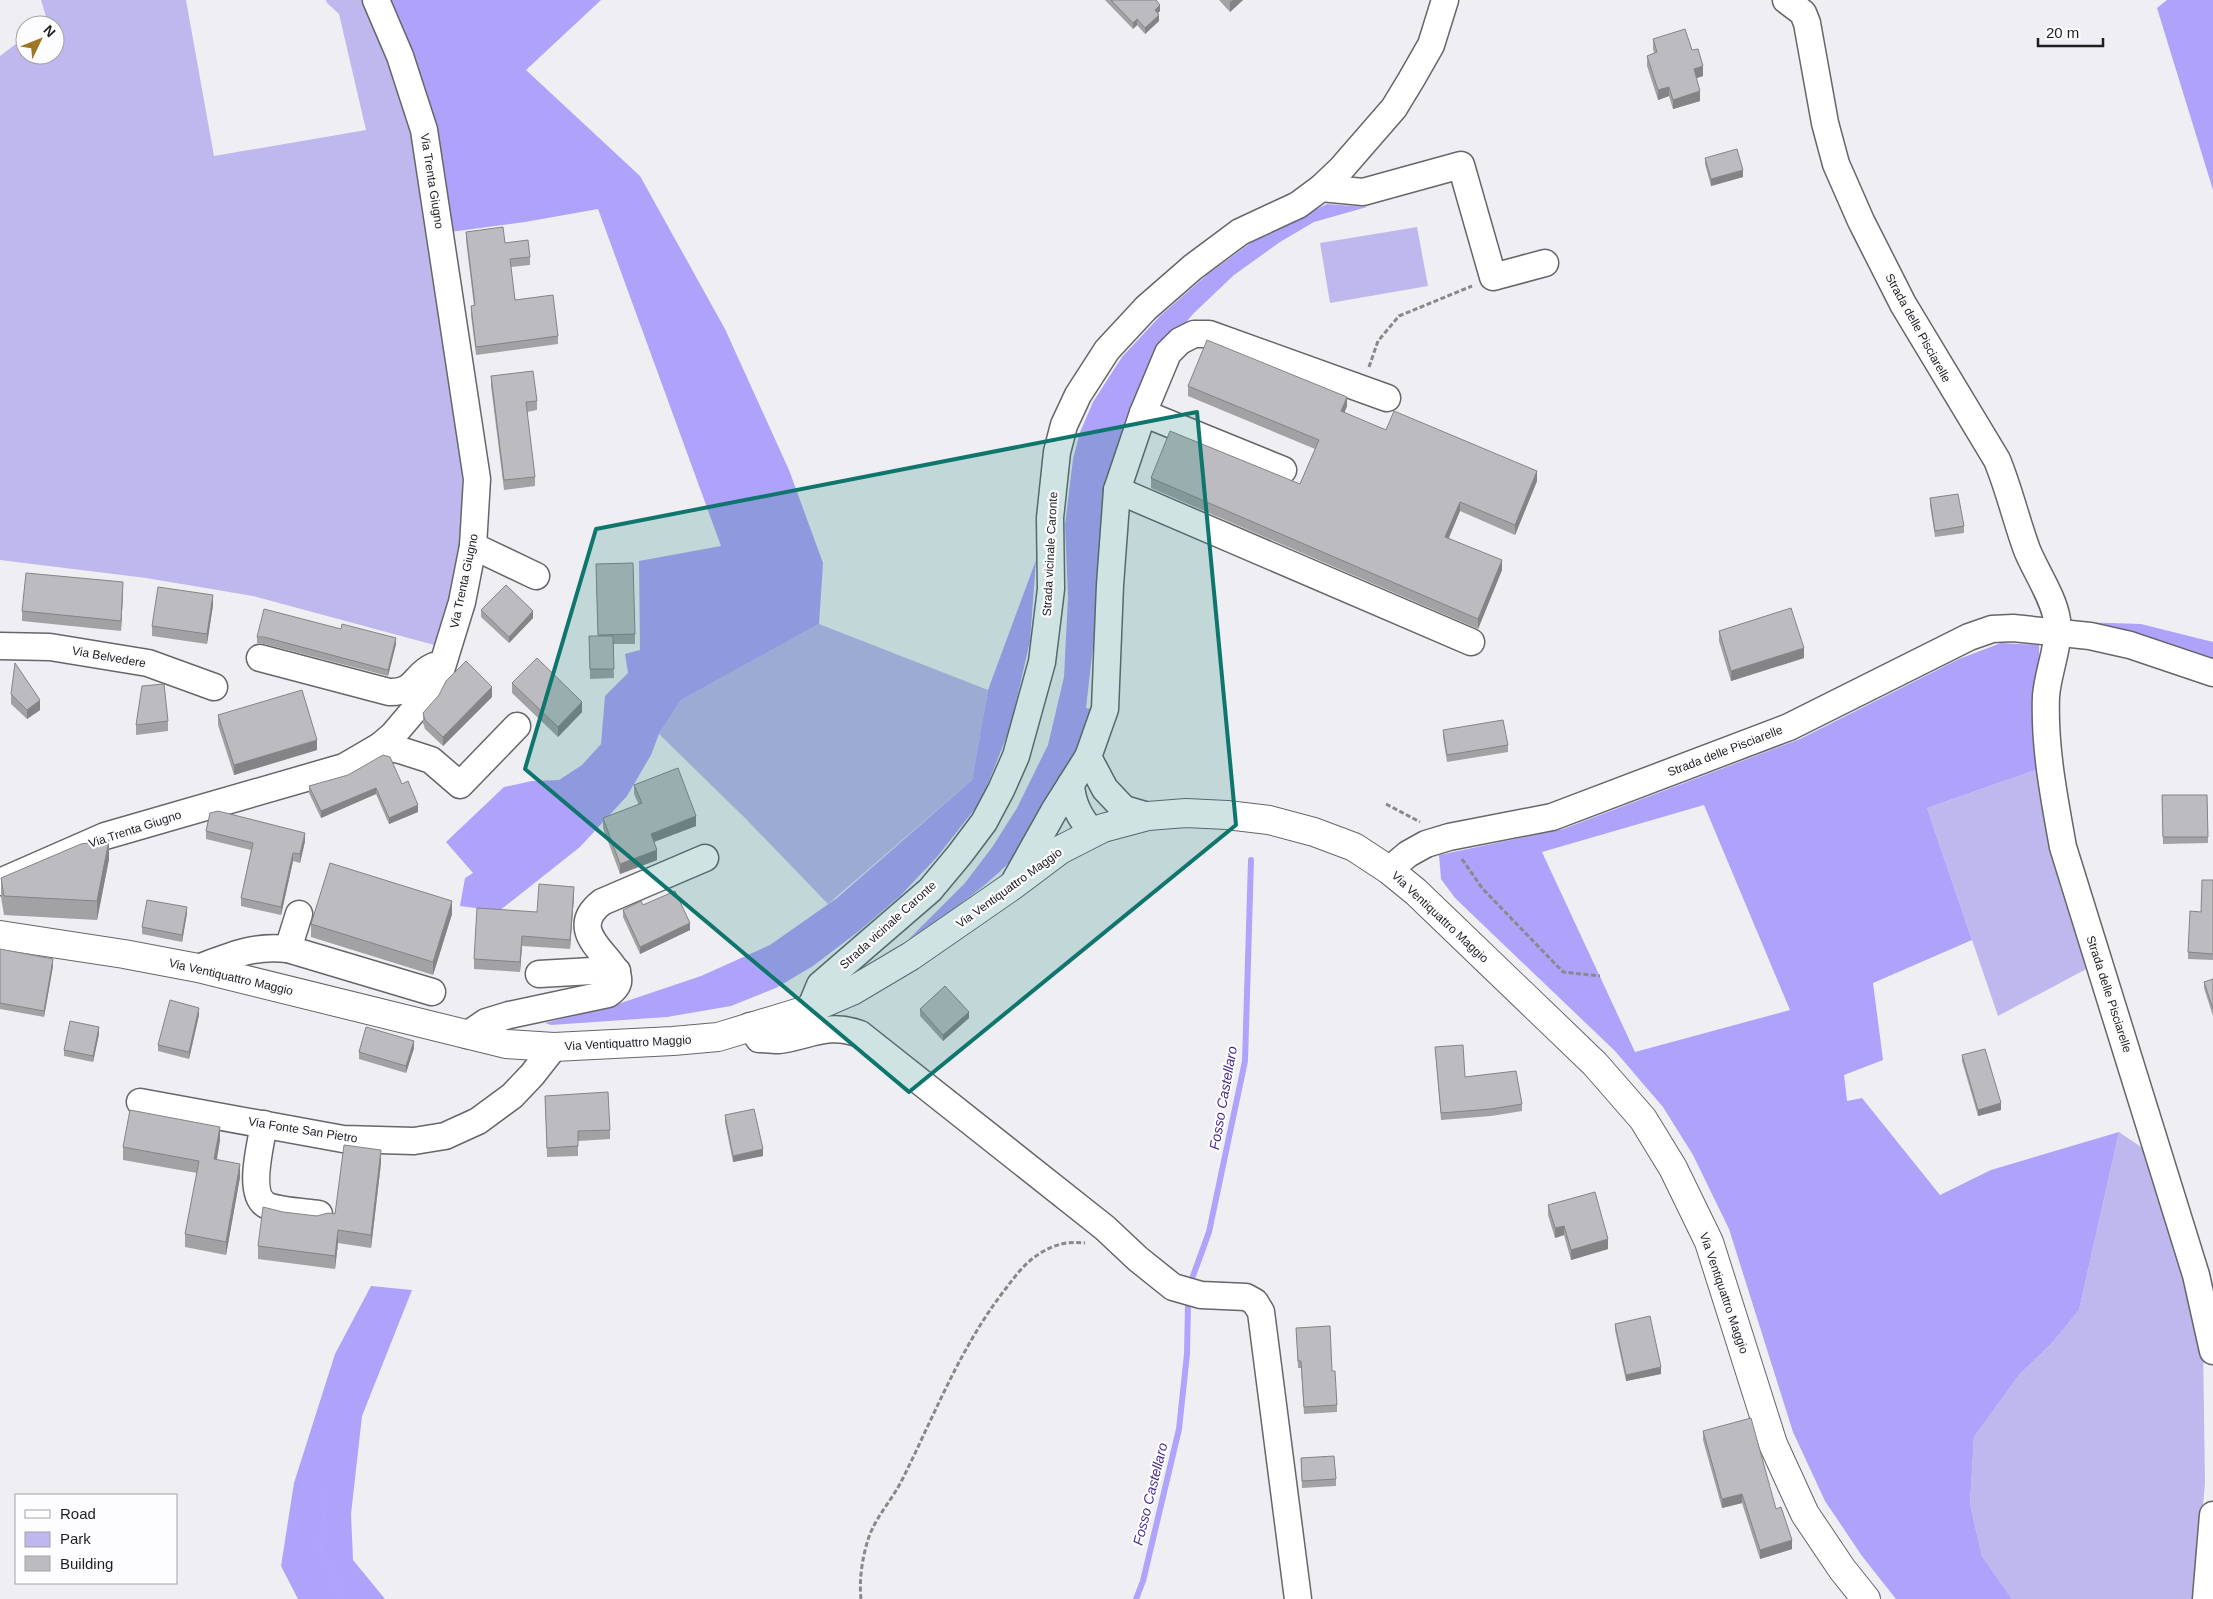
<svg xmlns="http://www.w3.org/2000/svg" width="2213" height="1599" viewBox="0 0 2213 1599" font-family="Arial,sans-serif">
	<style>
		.green { fill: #beb8ee }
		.forest { fill: #afa2fb; fill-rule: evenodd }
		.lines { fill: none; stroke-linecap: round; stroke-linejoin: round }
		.stream { stroke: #b0a3fc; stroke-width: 6 }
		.minor-casing { stroke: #66666a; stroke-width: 29 }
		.major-casing { stroke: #66666a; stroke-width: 30 }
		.path { stroke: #89898c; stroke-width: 3; stroke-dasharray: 5 2.5; stroke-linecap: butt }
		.minor { stroke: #fff; stroke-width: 26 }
		.major { stroke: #fff; stroke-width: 28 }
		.wall { fill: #a2a2a5 }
		.shaded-wall { fill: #848486 }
		.building { fill: #bcbcc0; stroke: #848486 }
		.marked { fill: #0f766e; fill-opacity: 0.2; stroke: #0f766e; stroke-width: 4; stroke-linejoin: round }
		.labels { text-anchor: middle; stroke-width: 4.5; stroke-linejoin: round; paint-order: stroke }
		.street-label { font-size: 12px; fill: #1e1e1f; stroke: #fdfcff }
		.water-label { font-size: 14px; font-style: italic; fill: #462a8f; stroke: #fdfcff }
	</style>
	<rect width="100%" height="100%" fill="#efeff3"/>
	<!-- green -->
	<g class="green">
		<polygon points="41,0 186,0 214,156 366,130 339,14 327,3 326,0 365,0 391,63 414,135 462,440 467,501 460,567 438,646 253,596 146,578 0,560 0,56 25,37 25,55 55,55 55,25 40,25 47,20"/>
		<polygon points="1417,227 1428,286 1330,303 1320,243"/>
		<polygon points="819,624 988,690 972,780 828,904 745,818 659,734 681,700"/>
		<polygon points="2041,768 2090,967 1998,1016 1927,808"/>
		<polygon points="2119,1132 2147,1151 2203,1343 2205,1483 2195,1599 2012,1599 1982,1556 1970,1504 1974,1437 2019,1375 2053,1342 2079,1310"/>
	</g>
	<!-- forest -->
	<g class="forest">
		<polygon points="388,0 601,0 526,70 640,176 725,329 789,470 823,563 819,624 681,700 659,734 651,755 627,796 580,847 499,911 460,906 465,878 473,873 446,842 504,787 532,781 559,780 582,765 601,744 605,696 628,673 625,654 640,650 639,561 721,546 598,209 525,222 450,232"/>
		<polygon points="2167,0 2213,0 2213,190 2157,8"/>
		<path d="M1327,204L1367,207L1314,222L1280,242L1234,275L1193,314L1153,361L1113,474L1086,708L1096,710L1082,744L1020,851C988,887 949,912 909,939L965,883L993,846L1017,808L1048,745L1064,677L1068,597L1065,525L1073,459L1080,432L1093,402L1122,357L1161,315L1208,274L1256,239Z"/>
		<polygon points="1036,560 1030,641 1010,728 981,801 937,857 900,896 859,931 813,966 776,988 731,1006 667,1017 551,1025 545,1023 609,1007 701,976 770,945 837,898 972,780 988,690"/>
		<polygon points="2078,622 2141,624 2213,642 2213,662"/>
		<path d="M2001,643L2039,645L2041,768L1927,808L1972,940L1873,983L1883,1060L1844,1075L1847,1101L1862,1098L1940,1195L1991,1170L2119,1132L2079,1310L2053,1342L2019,1375L1974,1437L1970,1504L1982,1556L2012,1599H1896L1862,1556L1825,1501L1793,1432L1729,1229L1693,1155L1663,1107L1615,1051L1455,898L1441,879L1439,855L1563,829L1800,739L1959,659ZM1704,805L1790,1010L1635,1052L1542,852Z"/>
		<polygon points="371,1286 412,1290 362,1416 351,1514 353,1560 385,1599 298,1599 281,1566 294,1483 335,1354"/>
	</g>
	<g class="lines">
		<!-- stream -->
		<g class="stream">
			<polyline points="1193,1276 1209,1232 1245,1061 1251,860"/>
			<polyline points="326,1491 321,1549 342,1599"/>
			<polyline points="1136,1599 1143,1581 1179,1429 1187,1354 1188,1304"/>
		</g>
		<!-- minor casing -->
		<g class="minor-casing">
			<g id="minor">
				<path d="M1786,0L1803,13L1807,23L1825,123L1836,164L1861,221L1903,304L1997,460C2009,489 2016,520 2027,550C2036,572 2054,598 2057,620C2060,646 2048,671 2046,696C2044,747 2054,797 2063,847L2196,1275L2213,1351"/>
				<polyline points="1321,188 1363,192 1461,165 1493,277 1545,263"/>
				<polyline points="1143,413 1283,470"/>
				<polyline points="1117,490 1471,642"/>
				<polyline points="473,546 536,576"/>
				<polyline points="0,646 50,647 148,663 214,687"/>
				<path d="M260,658L389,692C416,693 413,675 434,666"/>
				<polyline points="380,746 400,750 431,760 460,785 517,726"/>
				<polyline points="1088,757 1105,789 1124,809 1148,816"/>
				<path d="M1071,784C1072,804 1080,818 1093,833"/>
				<polyline points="1389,870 1408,854 1426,844 1449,837 1552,817 1789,727 1969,637 1992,629 2013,628 2090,636 2130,645 2213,673"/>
				<polyline points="0,882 105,836 344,767 380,746 393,735 427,695 442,667 462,602 473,546 477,479 424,130 400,56 376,0"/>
				<polyline points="1012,886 1054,811 1088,757 1105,709 1110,585 1117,490 1143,413 1168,353 1180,341 1194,334 1209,334 1387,398"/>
				<polyline points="299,914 288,949 432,992"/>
				<path d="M198,968C230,956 253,945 288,949"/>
				<polyline points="539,974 610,970 617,971"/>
				<polyline points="810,1009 820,985 930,890 960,854 984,822 1001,790 1016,756 1042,662 1051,589 1050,518 1057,452 1064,425 1078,395 1107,350 1146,308 1193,267 1240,232 1298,205 1321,188 1341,169 1394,108 1411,80 1431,45 1445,0"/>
				<path d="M750,1026L759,1039C766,1039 773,1040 779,1040C809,1036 828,1022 860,1034L1105,1228L1138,1259L1173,1287L1201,1295L1246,1297L1255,1302L1261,1312L1298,1599"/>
				<path d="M467,1035L486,1022L509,1015L608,994C648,968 553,940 602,902L705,858"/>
				<polyline points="140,1102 343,1139 414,1141 445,1136 478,1121 512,1096 532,1075 554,1047"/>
				<path d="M264,1124C261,1144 246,1196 268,1206C280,1211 305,1212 319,1214"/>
				<polyline points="2206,1599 2213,1515"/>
			</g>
		</g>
		<!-- major casing -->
		<g class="major-casing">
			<polyline id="major" points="0,935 124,954 198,968 506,1044 554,1047 673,1041 718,1037 810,1009 852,991 911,956 1012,886 1060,850 1103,828 1148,816 1186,813 1227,815 1269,820 1314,832 1354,847 1389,870 1416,892 1595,1064 1643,1119 1673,1168 1709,1242 1773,1444 1805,1514 1842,1569 1866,1599"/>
		</g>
		<!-- path -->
		<g class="path">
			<polyline points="1369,367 1378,341 1399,316 1472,286"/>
			<polyline points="1386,804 1420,822"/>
			<polyline points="1462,859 1482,888 1563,972 1600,976"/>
			<path d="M861,1599C859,1581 862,1560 867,1543C874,1518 891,1502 902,1480C935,1414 961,1345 1007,1287C1016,1275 1026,1262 1039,1254C1054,1244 1068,1241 1085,1243"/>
		</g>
		<!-- minor -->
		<use href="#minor" class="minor"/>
		<!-- major -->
		<use href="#major" class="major"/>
	</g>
	<!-- wall -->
	<g class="wall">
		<polygon points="1105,0 1156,0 1160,11 1158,13 1159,21 1145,34 1137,25 1133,29"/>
		<polygon points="1219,0 1243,0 1230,12"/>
		<polygon points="1653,39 1692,50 1703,76 1696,78 1700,101 1673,109 1669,96 1658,100 1647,66 1647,56 1654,53 1653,49"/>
		<polygon points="1705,158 1743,177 1711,186 1705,164"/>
		<polygon points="466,232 505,243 530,257 530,265 511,267 515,300 558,336 558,344 476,355 471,315 471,306 474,306 466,240"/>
		<polygon points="491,376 537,401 537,410 527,412 535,477 535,486 504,490 491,386"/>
		<polygon points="1188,386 1347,406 1344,413 1386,430 1537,481 1515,535 1460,511 1449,538 1502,570 1478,629 1151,488 1151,478 1300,484 1315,449 1188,396"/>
		<polygon points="1930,498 1964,526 1964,533 1935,537 1930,505"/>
		<polygon points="596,574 635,634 635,644 613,644 614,678 590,679 589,636 598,636"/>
		<polygon points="123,592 121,631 22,621 22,611"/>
		<polygon points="213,605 207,644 152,636 152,626"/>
		<polygon points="481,610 533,618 509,643 481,617"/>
		<polygon points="1719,631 1804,658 1731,681 1719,641"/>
		<polygon points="257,637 396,644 388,676 264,644 257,643"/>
		<polygon points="512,683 582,712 558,737 512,693"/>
		<polygon points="11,694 40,710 27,719 11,704"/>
		<polygon points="492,697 443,746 425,729 423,723 423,713"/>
		<polygon points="218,715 317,750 234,775 218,725"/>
		<polygon points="168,721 168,731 136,735 136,725"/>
		<polygon points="1443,730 1508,745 1508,752 1447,762 1443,737"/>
		<polygon points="402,784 418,812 389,824 376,794 321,818 309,793 309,786"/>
		<polygon points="634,785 696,826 654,842 657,860 620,874 603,828 603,818 639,805 634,794"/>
		<polygon points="2162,795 2207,795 2208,843 2163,844"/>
		<polygon points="206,831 305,841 300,863 293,861 281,915 241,906 241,898 251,850 206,839"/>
		<polygon points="109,859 97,920 4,915 1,897 1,878"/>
		<polygon points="2213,880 2213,960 2188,959 2188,952 2201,912"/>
		<polygon points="574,896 570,949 522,946 520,972 474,969 474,959 537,912"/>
		<polygon points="643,905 690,930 640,954 623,917 623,910"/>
		<polygon points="187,913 182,942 142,934 142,927"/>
		<polygon points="452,914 433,975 311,937 311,924"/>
		<polygon points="0,949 53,966 44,1017 0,1009"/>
		<polygon points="2213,979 2213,1016 2204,988 2204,982"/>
		<polygon points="920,1009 969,1018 943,1041 920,1016"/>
		<polygon points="199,1015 189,1059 158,1051 158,1045"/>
		<polygon points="99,1034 93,1062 64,1056 64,1050"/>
		<polygon points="1435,1047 1465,1077 1522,1104 1522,1111 1491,1116 1441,1120"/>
		<polygon points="414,1048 406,1073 359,1059 359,1052"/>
		<polygon points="1962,1055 2001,1110 1978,1116 1962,1061"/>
		<polygon points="545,1096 610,1130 610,1139 578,1141 578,1156 547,1157"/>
		<polygon points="725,1115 763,1156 733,1162 725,1122"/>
		<polygon points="220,1140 217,1160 240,1177 226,1255 185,1247 185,1234 197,1173 123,1160 123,1147"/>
		<polygon points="381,1163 371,1248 338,1243 335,1269 258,1259 258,1246 317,1216 335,1214"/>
		<polygon points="1548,1205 1608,1249 1571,1260 1564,1235 1555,1238 1548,1215"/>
		<polygon points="1615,1324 1661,1374 1626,1381 1615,1330"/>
		<polygon points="1296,1328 1332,1371 1337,1405 1337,1412 1304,1414 1301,1368 1298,1368"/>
		<polygon points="1703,1431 1776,1509 1792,1549 1760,1559 1742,1503 1722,1508 1703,1440"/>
		<polygon points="1301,1458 1336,1479 1336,1486 1302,1488"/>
	</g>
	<!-- shaded-wall -->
	<g class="shaded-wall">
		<polygon points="1233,0 1243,0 1230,12 1230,2"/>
		<polygon points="1160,5 1160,11 1155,16 1155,10"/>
		<polygon points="1159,15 1159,21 1145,34 1145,28"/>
		<polygon points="1137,19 1137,25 1133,29 1133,23"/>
		<polygon points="1703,66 1703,76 1694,79 1694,69"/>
		<polygon points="1669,87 1669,96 1658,100 1658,90"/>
		<polygon points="1700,91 1700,101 1673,109 1673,100"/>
		<polygon points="1743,170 1743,177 1711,186 1711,179"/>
		<polygon points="1347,397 1347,406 1341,421 1341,411"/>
		<polygon points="1537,471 1537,481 1515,535 1515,525"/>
		<polygon points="1460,502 1460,511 1445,546 1445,537"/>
		<polygon points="1502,560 1502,570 1478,629 1478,619"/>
		<polygon points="123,582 123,592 121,631 121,621"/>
		<polygon points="213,595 213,605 207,644 207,634"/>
		<polygon points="533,611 533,618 509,643 509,637"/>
		<polygon points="396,638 396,644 388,676 388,670"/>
		<polygon points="1804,648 1804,658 1731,681 1731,671"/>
		<polygon points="492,687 492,697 443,746 443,737"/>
		<polygon points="40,700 40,710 27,719 27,710"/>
		<polygon points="582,702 582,712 558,737 558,727"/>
		<polygon points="317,740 317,750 234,775 234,765"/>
		<polygon points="376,788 376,794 321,818 321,811"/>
		<polygon points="418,805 418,812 389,824 389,818"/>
		<polygon points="696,816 696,826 651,843 651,834"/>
		<polygon points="305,833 305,841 300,863 300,854"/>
		<polygon points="109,840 109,859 97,920 97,901"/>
		<polygon points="657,850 657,860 620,874 620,864"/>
		<polygon points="293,853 293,861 281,915 281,907"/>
		<polygon points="574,887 574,896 570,949 570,940"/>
		<polygon points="452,901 452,914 433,975 433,962"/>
		<polygon points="187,907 187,913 182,942 182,935"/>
		<polygon points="690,923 690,930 640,954 640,947"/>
		<polygon points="522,936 522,946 520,972 520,962"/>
		<polygon points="53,959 53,966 44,1017 44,1011"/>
		<polygon points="199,1008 199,1015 189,1059 189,1052"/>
		<polygon points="969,1012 969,1018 943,1041 943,1035"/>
		<polygon points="99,1027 99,1034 93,1062 93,1056"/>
		<polygon points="414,1041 414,1048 406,1073 406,1066"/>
		<polygon points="2001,1103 2001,1110 1978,1116 1978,1110"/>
		<polygon points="220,1127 220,1140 214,1172 214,1159"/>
		<polygon points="763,1149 763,1156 733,1162 733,1156"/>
		<polygon points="381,1150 381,1163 371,1248 371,1235"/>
		<polygon points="240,1164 240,1177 226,1255 226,1242"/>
		<polygon points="1564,1226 1564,1235 1555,1238 1555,1228"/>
		<polygon points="338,1230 338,1243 335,1269 335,1256"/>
		<polygon points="1608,1239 1608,1249 1571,1260 1571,1250"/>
		<polygon points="1661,1367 1661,1374 1626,1381 1626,1375"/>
		<polygon points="1742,1494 1742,1503 1722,1508 1722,1499"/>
		<polygon points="1792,1540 1792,1549 1760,1559 1760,1550"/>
	</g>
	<!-- building -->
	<g class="building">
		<polygon points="1111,0 1156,0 1160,5 1155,10 1159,15 1145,28 1137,19 1133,23"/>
		<polygon points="1685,29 1692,50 1698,49 1703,66 1694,69 1700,91 1673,100 1669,87 1658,90 1647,56 1657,52 1653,39"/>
		<polygon points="1737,149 1743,170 1711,179 1705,158"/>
		<polygon points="503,227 505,243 528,240 530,257 510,259 515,300 553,295 558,336 476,347 471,306 475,305 466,232"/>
		<polygon points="1207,340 1347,397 1341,411 1386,430 1394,411 1537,471 1515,525 1460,502 1445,537 1502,560 1478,619 1151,478 1170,431 1300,484 1319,440 1188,386"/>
		<polygon points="533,371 537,401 526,402 535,477 504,480 491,376"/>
		<polygon points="1958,494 1964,526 1935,531 1930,498"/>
		<polygon points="633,563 635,634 598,635 596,564"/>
		<polygon points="26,573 123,582 121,621 22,611"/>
		<polygon points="506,585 533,611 509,637 481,610"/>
		<polygon points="158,587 213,595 207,634 152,626"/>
		<polygon points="1791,608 1804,648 1731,671 1719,631"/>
		<polygon points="264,609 341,629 342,624 396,638 388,670 264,637 257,637"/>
		<polygon points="589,636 613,636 614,669 590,669"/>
		<polygon points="537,658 582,702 558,727 512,683"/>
		<polygon points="466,661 492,687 443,737 425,720 423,713 439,695 446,681"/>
		<polygon points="15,663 40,700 27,710 11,694"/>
		<polygon points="164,684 168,721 136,725 142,686"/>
		<polygon points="302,690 317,740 234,765 218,715"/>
		<polygon points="1503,720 1508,745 1447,755 1443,730"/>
		<polygon points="383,755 390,757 402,784 408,781 418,805 389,818 376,788 321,811 309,786 348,775"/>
		<polygon points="678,768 696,816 651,834 657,850 620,864 603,818 642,803 634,785"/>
		<polygon points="2162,795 2207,795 2208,837 2163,837"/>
		<polygon points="218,811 305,833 300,854 293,853 281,907 241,898 253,843 206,831 210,813"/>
		<polygon points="109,840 97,901 4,896 1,878 81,844"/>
		<polygon points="330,863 452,901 433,962 311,924"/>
		<polygon points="2202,880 2213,880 2213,954 2188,952 2190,911 2201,912"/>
		<polygon points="539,884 574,887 570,940 522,936 520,962 474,959 477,908 537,912"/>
		<polygon points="675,891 690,923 640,947 623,910 641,901 643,905"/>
		<polygon points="147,900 187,907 182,935 142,927"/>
		<polygon points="0,949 53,959 44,1011 0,1003"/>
		<polygon points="2213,979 2213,1009 2204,982"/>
		<polygon points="945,986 969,1012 943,1035 920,1009"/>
		<polygon points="170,1000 199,1008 189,1052 158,1045"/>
		<polygon points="70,1021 99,1027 93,1056 64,1050"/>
		<polygon points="366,1027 414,1041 406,1066 359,1052"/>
		<polygon points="1463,1045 1465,1077 1516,1071 1522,1104 1491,1109 1441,1113 1435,1047"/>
		<polygon points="1985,1049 2001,1103 1978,1110 1962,1055"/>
		<polygon points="608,1092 610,1130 578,1131 578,1146 547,1148 545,1096"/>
		<polygon points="754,1109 763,1149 733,1156 725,1115"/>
		<polygon points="130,1110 220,1127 214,1159 240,1164 226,1242 185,1234 199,1161 123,1147"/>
		<polygon points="344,1145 381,1150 371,1235 338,1230 335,1256 258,1246 263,1207 283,1212 317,1216 328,1213 335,1214"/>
		<polygon points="1595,1192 1608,1239 1571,1250 1564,1226 1555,1228 1548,1205"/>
		<polygon points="1650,1316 1661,1367 1626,1375 1615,1324"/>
		<polygon points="1330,1326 1332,1371 1335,1371 1337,1405 1304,1407 1301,1361 1298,1361 1296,1328"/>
		<polygon points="1751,1418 1776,1509 1781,1507 1792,1540 1760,1550 1742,1494 1722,1499 1703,1431"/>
		<polygon points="1334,1456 1336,1479 1302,1481 1301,1458"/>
	</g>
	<!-- marked area -->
	<path class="marked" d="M1197,412L1236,825L909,1092L525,769L596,529Z"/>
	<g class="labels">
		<!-- street labels -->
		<g class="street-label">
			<text transform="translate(432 181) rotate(81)" y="4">Via Trenta Giugno</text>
			<text transform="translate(1918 328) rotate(61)" y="4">Strada delle Pisciarelle</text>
			<text transform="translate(1050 554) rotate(-87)" y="4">Strada vicinale Caronte</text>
			<text transform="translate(464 581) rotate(-78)" y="4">Via Trenta Giugno</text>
			<text transform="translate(109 657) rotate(10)" y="4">Via Belvedere</text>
			<text transform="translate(1725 751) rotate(-21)" y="4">Strada delle Pisciarelle</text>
			<text transform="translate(135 829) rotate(-18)" y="4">Via Trenta Giugno</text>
			<text transform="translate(1009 888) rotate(-36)" y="4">Via Ventiquattro Maggio</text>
			<text transform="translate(1440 917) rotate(43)" y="4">Via Ventiquattro Maggio</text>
			<text transform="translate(888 925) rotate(-42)" y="4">Strada vicinale Caronte</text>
			<text transform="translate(231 977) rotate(13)" y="4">Via Ventiquattro Maggio</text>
			<text transform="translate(2109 994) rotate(72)" y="4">Strada delle Pisciarelle</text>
			<text transform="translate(628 1043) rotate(-3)" y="4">Via Ventiquattro Maggio</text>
			<text transform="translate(303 1130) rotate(9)" y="4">Via Fonte San Pietro</text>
			<text transform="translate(1724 1293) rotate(71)" y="4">Via Ventiquattro Maggio</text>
		</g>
		<!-- water labels -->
		<g class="water-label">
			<text transform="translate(1223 1098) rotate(-80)" y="5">Fosso Castellaro</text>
			<text transform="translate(1150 1494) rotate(-76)" y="5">Fosso Castellaro</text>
		</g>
	</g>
	<!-- legend -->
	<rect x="15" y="1494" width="162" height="90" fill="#fdfcff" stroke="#a4a3a5"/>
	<rect x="25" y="1510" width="25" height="8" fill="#ffffff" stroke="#a4a3a5"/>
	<text x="60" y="1519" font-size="15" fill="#1e1e1f">Road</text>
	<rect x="25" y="1532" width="25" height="15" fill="#beb8ee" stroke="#a4a3a5"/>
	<text x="60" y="1544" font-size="15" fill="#1e1e1f">Park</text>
	<rect x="25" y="1556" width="25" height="15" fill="#bcbcc0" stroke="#a4a3a5"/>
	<text x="60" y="1569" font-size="15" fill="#1e1e1f">Building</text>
	<!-- north arrow -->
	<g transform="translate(40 40) rotate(47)"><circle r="24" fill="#fdfcff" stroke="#a4a3a5"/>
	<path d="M0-4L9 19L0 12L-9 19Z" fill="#9f7624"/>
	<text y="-8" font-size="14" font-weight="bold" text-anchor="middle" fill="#1e1e1f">N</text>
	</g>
	<!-- scale -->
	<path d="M2038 38v8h65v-8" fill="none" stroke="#1e1e1f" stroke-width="2.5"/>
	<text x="2046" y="38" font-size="15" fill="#1e1e1f" stroke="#fdfcff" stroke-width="4" paint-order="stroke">20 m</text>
</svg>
